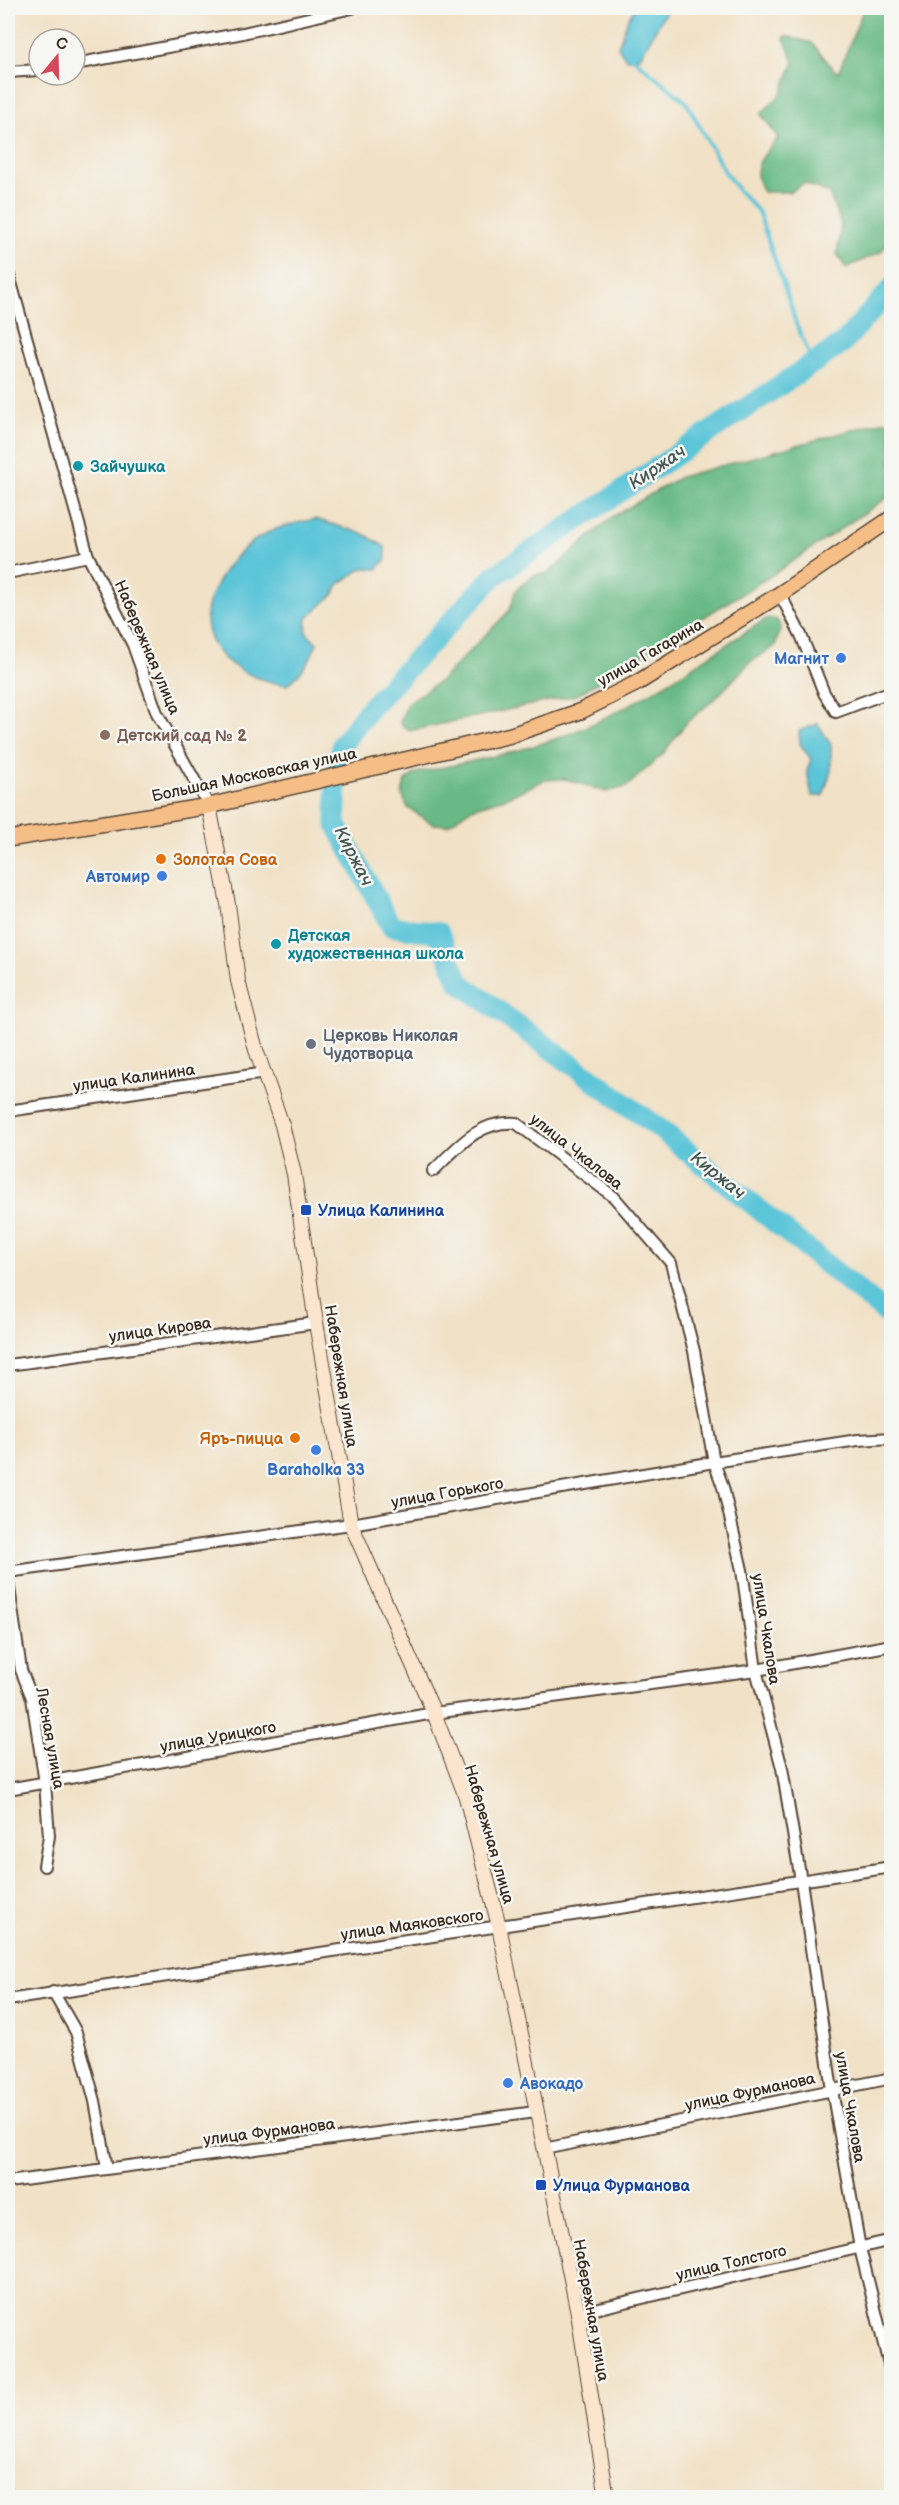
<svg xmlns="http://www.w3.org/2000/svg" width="899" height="2505" viewBox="0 0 899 2505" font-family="'Balsamiq Sans',sans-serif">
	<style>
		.forest { fill: #68b985; stroke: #527252; stroke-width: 1.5 }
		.water { fill: #5cc5d8; stroke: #4c787b; stroke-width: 1.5 }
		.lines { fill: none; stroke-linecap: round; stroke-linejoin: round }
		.stream { stroke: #5cc5d8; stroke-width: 4 }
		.river { stroke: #5cc5d8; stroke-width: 21 }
		.street-casing { stroke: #564537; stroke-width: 14 }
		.secondary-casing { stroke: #564537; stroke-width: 16 }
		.primary-casing { stroke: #564537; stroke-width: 18 }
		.street { stroke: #fff; stroke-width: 10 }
		.secondary { stroke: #fbe5cf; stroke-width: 14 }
		.primary { stroke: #f6be87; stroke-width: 15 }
		.culture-dot { fill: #0f9aa8; stroke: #f6f6f2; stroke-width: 2 }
		.shop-dot { fill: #3f7fe0; stroke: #f6f6f2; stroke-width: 2 }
		.education-dot { fill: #8d6e63; stroke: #f6f6f2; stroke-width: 2 }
		.food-dot { fill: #e8710a; stroke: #f6f6f2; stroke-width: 2 }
		.worship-dot { fill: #6b7280; stroke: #f6f6f2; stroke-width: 2 }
		.transit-dot { fill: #1a4fb4; stroke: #f6f6f2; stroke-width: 2 }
		.labels { text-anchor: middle; stroke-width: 5; stroke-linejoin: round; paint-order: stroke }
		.culture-label { font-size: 16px; font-weight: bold; fill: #0d838f; stroke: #f6f6f2; text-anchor: start }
		.street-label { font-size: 16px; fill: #3b2a1e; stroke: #f6f6f2 }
		.shop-label { font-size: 16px; font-weight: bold; fill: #366cbe; stroke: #f6f6f2; text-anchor: end }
		.education-label { font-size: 16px; font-weight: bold; fill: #785e54; stroke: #f6f6f2; text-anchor: start }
		.food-label { font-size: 16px; font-weight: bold; fill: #c56008; stroke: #f6f6f2; text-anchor: start }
		.worship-label { font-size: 16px; font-weight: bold; fill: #5b616d; stroke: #f6f6f2; text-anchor: start }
		.transit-label { font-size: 16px; font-weight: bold; fill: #164399; stroke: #f6f6f2; text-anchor: start }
		.water-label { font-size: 18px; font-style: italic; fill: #455856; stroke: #f6f6f2 }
	</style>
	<rect width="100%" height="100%" fill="#f6f6f2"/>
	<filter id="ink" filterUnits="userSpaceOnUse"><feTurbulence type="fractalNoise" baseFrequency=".0167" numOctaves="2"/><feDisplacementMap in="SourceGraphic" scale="12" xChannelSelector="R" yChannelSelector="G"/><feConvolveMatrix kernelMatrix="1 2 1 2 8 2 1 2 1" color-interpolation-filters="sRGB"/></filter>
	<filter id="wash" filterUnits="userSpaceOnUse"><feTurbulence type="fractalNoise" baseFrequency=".008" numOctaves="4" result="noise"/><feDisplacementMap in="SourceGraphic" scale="24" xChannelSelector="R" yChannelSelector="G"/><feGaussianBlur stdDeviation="1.35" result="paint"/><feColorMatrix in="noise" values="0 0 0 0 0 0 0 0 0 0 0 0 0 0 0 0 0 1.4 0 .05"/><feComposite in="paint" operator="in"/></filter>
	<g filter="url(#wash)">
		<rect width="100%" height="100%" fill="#f1e1c6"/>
		<!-- forest -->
		<g class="forest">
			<path d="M864,8H891V236L881,252L846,268L837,254L841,224L829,193L804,183L790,192H763C749,168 762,156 778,138L761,114L781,94L794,62L784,38L786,36L812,43L836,72L839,71Z"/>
			<polygon points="885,421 891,421 891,495 769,577 577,695 409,731 400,723 407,703 440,681 510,610 516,590 534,575 548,573 612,517 680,477"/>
			<path d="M768,618L777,620L781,628L775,646L750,662L717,697L686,723L663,754L626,787L606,792L566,779L545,780L508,797L472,808L448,825L433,824L408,808L402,795L405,781L416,773C472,761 536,750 588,726C651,697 709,655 768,618Z"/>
		</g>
		<!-- water -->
		<g class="water">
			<polygon points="635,8 668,8 640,57 626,59 618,47 628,18"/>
			<path d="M315,519L364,534L385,547L386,559L377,569L363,568L340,583L333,595L307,618L306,632L317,643C310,661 302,673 287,685C251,680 206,660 206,617C206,604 212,593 218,582C228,563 243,547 262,536C278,526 297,523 315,519Z"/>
			<polygon points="818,724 831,745 831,771 823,796 812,796 807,771 811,759 800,744 799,731"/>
		</g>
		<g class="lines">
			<!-- stream -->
			<polyline class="stream" points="633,55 633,58 686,102 725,172 738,190 758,211 791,306 795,321 813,363"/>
			<!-- river -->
			<polyline class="river" points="892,288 842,344 494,576 369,709 342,744 336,779 336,824 391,926 439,933 459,982 660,1129 892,1318"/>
		</g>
	</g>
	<g filter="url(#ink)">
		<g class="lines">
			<!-- street casing -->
			<g class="street-casing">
				<g id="street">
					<polyline points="75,64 243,33 352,8"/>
					<polyline points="8,72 39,70"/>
					<polyline points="8,272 88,556 133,645 157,713 209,806"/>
					<polyline points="8,573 88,556"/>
					<polyline points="780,594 801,635 824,693 836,712 892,691"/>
					<polyline points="8,1111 265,1073"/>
					<path d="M433,1171C458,1147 479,1120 516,1123L614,1197L671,1263L694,1351L714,1462L723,1487L742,1570L756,1670L782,1768L801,1881L832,2090L860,2248L892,2377"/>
					<polyline points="8,1365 316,1323"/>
					<polyline points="8,1572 351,1524 714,1462 858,1440 892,1438"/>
					<polyline points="8,1581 21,1670 32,1698 45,1783 49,1836 44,1866"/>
					<polyline points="8,1789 434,1713 756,1670 892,1645"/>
					<polyline points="53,1992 76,2032 95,2101 107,2168"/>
					<polyline points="8,2000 892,1867"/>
					<polyline points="544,2149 892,2078"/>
					<polyline points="8,2182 535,2112"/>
					<polyline points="578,2313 892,2240"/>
				</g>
			</g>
			<!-- secondary casing -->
			<g class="secondary-casing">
				<polyline id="secondary" points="209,806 228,904 238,981 256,1050 282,1125 294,1174 316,1323 351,1524 434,1713 466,1797 499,1926 578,2313 607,2498"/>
			</g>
			<!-- primary casing -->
			<g class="primary-casing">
				<polyline id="primary" points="8,839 209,806 511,735 581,711 637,683 780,594 892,518"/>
			</g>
			<!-- street -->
			<use href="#street" class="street"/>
			<!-- secondary -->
			<use href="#secondary" class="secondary"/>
			<!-- primary -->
			<use href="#primary" class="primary"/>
		</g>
	</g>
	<!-- markers -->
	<g class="culture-dot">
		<circle cx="78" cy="466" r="6"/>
		<circle cx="276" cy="944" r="6"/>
	</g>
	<g class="shop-dot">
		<circle cx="841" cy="658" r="6"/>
		<circle cx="162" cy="876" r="6"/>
		<circle cx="316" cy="1450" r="6"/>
		<circle cx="508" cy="2083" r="6"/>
	</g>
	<circle class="education-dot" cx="105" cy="735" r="6"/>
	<g class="food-dot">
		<circle cx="161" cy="859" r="6"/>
		<circle cx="295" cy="1438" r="6"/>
	</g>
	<circle class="worship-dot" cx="311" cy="1044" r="6"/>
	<g class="transit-dot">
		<rect x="300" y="1204" width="12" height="12" rx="3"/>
		<rect x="535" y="2179" width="12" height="12" rx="3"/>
	</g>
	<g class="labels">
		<!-- culture labels -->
		<g class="culture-label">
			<text x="90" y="472">Зайчушка</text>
			<text x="288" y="941">Детская<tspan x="288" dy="18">художественная школа</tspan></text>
		</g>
		<!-- street labels -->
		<g class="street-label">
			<text transform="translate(148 647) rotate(67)" y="6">Набережная улица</text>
			<text transform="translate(650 652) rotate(-30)" y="6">улица Гагарина</text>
			<text transform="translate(254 774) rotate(-12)" y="6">Большая Московская улица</text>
			<text transform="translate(134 1077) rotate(-8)" y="6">улица Калинина</text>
			<text transform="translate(577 1151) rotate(38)" y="6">улица Чкалова</text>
			<text transform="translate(160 1329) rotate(-8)" y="6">улица Кирова</text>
			<text transform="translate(342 1376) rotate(81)" y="6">Набережная улица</text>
			<text transform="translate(447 1492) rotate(-10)" y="6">улица Горького</text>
			<text transform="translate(767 1629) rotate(81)" y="6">улица Чкалова</text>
			<text transform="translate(218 1736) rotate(-10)" y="6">улица Урицкого</text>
			<text transform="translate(51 1738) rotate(80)" y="6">Лесная улица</text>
			<text transform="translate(490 1834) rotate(74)" y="6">Набережная улица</text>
			<text transform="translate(412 1924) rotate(-8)" y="6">улица Маяковского</text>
			<text transform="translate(750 2091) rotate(-12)" y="6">улица Фурманова</text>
			<text transform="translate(851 2107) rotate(80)" y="6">улица Чкалова</text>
			<text transform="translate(269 2131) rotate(-7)" y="6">улица Фурманова</text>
			<text transform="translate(731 2262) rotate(-13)" y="6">улица Толстого</text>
			<text transform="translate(592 2310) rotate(80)" y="6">Набережная улица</text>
		</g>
		<!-- shop labels -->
		<g class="shop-label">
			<text x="829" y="664">Магнит</text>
			<text x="150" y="882">Автомир</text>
			<text x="316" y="1475" text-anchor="middle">Baraholka 33</text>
			<text x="520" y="2089" text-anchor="start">Авокадо</text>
		</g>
		<!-- education labels -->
		<g class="education-label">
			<text x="117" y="741">Детский сад № 2</text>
		</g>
		<!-- food labels -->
		<g class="food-label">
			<text x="173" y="865">Золотая Сова</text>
			<text x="283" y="1444" text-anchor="end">Яръ-пицца</text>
		</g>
		<!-- worship labels -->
		<g class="worship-label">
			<text x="323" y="1041">Церковь Николая<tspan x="323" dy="18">Чудотворца</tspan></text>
		</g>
		<!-- transit labels -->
		<g class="transit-label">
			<text x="318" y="1216">Улица Калинина</text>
			<text x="553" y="2191">Улица Фурманова</text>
		</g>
		<!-- water labels -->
		<g class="water-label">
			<text transform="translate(657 467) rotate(-34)" y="6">Киржач</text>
			<text transform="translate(354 856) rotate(63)" y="6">Киржач</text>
			<text transform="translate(718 1175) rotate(39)" y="6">Киржач</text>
		</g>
	</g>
	<!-- margin -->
	<rect width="899" height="2505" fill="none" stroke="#f6f6f2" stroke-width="30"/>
	<!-- north arrow -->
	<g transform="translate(57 57) rotate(19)"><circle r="28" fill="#f6f6f2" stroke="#aba49d" stroke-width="1.5"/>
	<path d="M0-4.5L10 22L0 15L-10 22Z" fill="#d1495b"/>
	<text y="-9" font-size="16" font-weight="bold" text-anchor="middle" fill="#3b2a1e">С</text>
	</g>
</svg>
